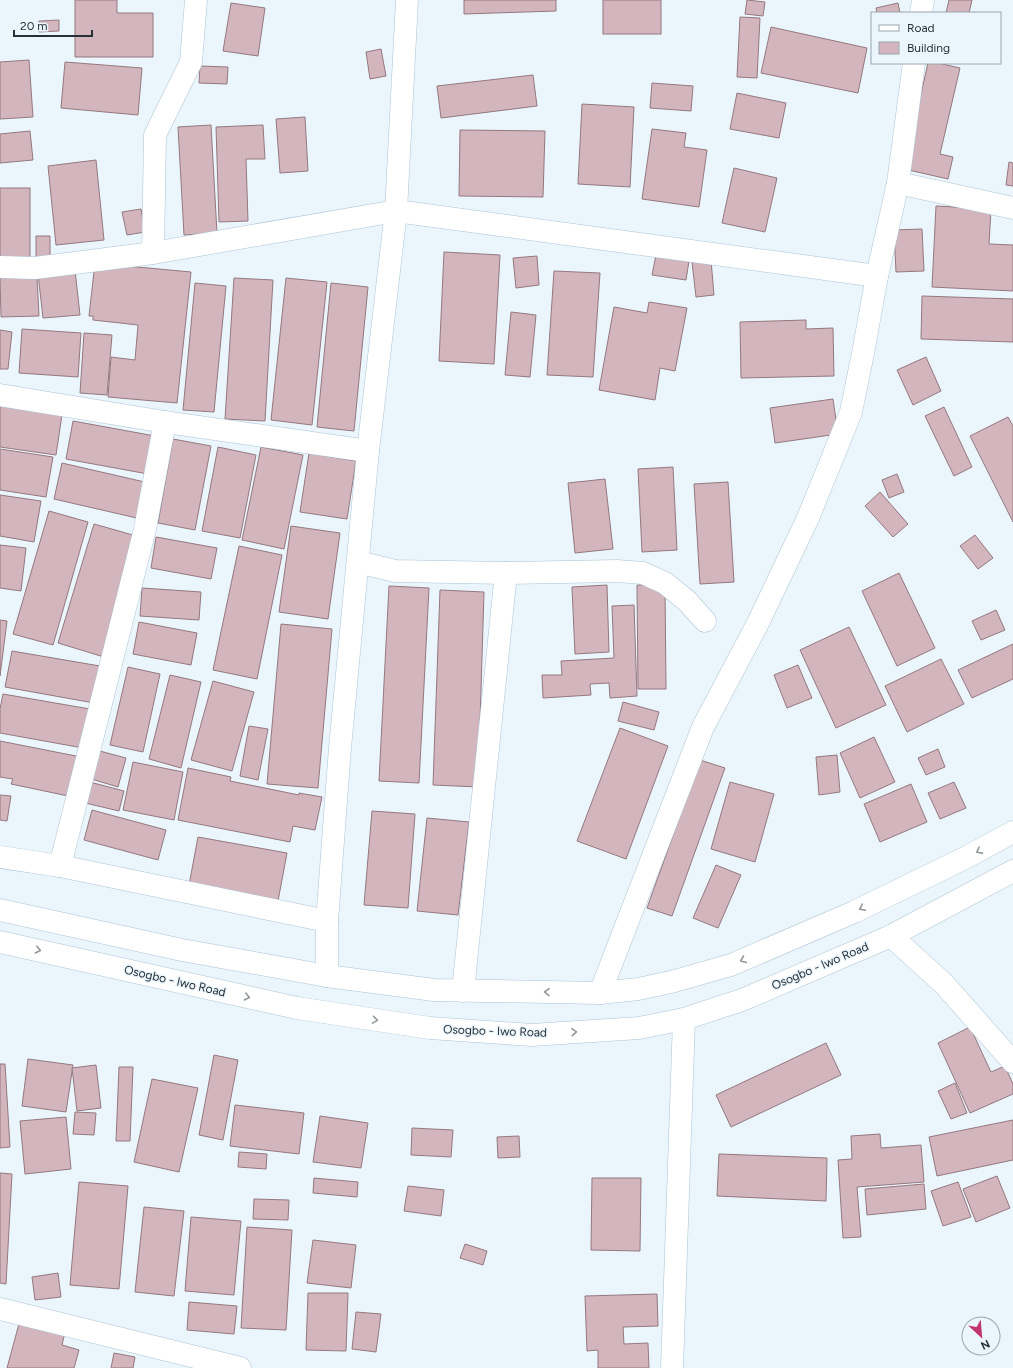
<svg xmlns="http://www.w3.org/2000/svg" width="1013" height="1368" viewBox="0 0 1013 1368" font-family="Figtree,sans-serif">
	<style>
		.building { fill: #d3b5bd; stroke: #94787f }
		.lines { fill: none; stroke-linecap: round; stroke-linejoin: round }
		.street-casing { stroke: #acc4d6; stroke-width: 23 }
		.primary-casing { stroke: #acc4d6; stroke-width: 23 }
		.street { stroke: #fff; stroke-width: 22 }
		.primary { stroke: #fff; stroke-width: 22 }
		.oneway { stroke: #92989b }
		.labels { text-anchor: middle; stroke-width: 3; stroke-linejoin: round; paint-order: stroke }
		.street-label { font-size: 12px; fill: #263037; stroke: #ebf5fc }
	</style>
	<rect width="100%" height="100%" fill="#ebf5fc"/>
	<!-- building -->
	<g class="building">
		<polygon points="75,0 117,0 117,13 153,13 153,57 75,57"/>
		<polygon points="464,0 556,0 556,11 464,14"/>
		<rect x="603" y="0" width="58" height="34"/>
		<polygon points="747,0 765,2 763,16 745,14"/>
		<polygon points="949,0 972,0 969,13 946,13"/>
		<polygon points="231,3 265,8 258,56 223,51"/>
		<polygon points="898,3 900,13 877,13 876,8"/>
		<polygon points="740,17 760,18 757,78 737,77"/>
		<polygon points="59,20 59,31 39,32 39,21"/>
		<polygon points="771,27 867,48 858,93 761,73"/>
		<polygon points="381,49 386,76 370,79 366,52"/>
		<polygon points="29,60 33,117 0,119 0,62"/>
		<polygon points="65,62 142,68 138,115 61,108"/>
		<polygon points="928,63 938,63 960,68 940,154 953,157 948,179 904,169"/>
		<polygon points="200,66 228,67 227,84 199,83"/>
		<polygon points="533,75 537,106 441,118 437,86"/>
		<polygon points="652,83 693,86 691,111 650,108"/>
		<polygon points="737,93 786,103 779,138 730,129"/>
		<polygon points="582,104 634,107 630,187 578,184"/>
		<polygon points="305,117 308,171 280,173 276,119"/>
		<polygon points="211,125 217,233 184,235 178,127"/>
		<polygon points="263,125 265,159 246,159 248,221 219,222 216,127"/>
		<polygon points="652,129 686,133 684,147 707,150 699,207 642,199"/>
		<polygon points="460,130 545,131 543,197 459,196"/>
		<polygon points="30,131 33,160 0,163 0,134"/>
		<polygon points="96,160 104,240 56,245 48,166"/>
		<polygon points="1009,162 1013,163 1013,186 1006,185"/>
		<polygon points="734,168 777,178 765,232 722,223"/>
		<rect x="0" y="188" width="30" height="69"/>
		<polygon points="936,206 991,209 989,244 1013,245 1013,291 932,287"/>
		<polygon points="141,209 145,232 127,235 122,212"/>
		<polygon points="922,229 924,271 896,272 894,230"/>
		<polygon points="36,236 50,236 50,259 36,258"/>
		<polygon points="444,252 500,255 494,364 439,361"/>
		<polygon points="656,255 689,261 686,280 652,275"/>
		<polygon points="537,256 539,285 516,288 513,258"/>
		<polygon points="711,260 714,295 696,297 692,262"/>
		<polygon points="95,263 191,272 177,403 108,397 111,357 135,360 138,325 93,320 93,316 89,316"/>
		<polygon points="75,270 80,315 43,318 38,274"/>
		<polygon points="554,271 600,273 593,377 547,375"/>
		<polygon points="37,277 39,316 1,317 0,278"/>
		<polygon points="234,278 273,280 265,421 225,419"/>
		<polygon points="286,278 327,282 312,425 271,420"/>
		<polygon points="195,283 226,286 214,412 183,410"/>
		<polygon points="331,283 368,287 354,431 317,427"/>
		<polygon points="922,296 1013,299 1013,342 921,339"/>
		<polygon points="649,302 687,308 675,371 660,368 655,400 599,390 614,307 647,313"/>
		<polygon points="511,312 536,315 530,377 505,375"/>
		<polygon points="806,320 806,329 833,328 834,376 741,378 740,322"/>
		<polygon points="22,329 81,333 78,377 19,373"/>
		<polygon points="0,330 12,332 8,369 0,369"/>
		<polygon points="84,333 112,335 107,395 80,393"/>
		<polygon points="926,357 941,391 913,405 897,370"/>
		<polygon points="0,399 63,408 56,455 0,447"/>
		<polygon points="833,399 838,434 775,443 770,408"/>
		<polygon points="944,407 972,467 954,476 925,416"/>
		<polygon points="1008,417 1013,426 1013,522 970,436"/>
		<polygon points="73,421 155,436 148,474 66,459"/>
		<polygon points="173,439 211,446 195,530 158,523"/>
		<polygon points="218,447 256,455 240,538 202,531"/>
		<polygon points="261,447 303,455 284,549 242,540"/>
		<polygon points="0,449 53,457 46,497 0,490"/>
		<polygon points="309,453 356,461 347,519 300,512"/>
		<polygon points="62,463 149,483 141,519 54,499"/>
		<polygon points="673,467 677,550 642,552 638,469"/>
		<polygon points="897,474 904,492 889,498 882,480"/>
		<polygon points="605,479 613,549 575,553 568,483"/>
		<polygon points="728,482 734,582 700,584 694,484"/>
		<polygon points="880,492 908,524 893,537 865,506"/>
		<polygon points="0,495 41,501 34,542 0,536"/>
		<polygon points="49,511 88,522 53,645 13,634"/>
		<polygon points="94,524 140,537 104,657 58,643"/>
		<polygon points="291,526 340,533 328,619 279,612"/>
		<polygon points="975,535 993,558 978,569 960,546"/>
		<polygon points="156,537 217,548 211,579 151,568"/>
		<polygon points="0,545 26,548 21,591 0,588"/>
		<polygon points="239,546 282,555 257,679 213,670"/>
		<polygon points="899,573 935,648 897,666 862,591"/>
		<polygon points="607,585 609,652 575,654 572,587"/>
		<polygon points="637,585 665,585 666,689 638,689"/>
		<polygon points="389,586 429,588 419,783 379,781"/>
		<polygon points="142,588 201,592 199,620 140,616"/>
		<polygon points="440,590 484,592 478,787 433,785"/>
		<polygon points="634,605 637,696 610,698 609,683 590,684 591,695 543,698 542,675 562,675 561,661 614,658 612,606"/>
		<polygon points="996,610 1005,630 981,640 972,621"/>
		<polygon points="0,620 7,621 0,676"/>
		<polygon points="139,622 197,633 191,665 133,654"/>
		<polygon points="281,624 332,629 318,788 267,784"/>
		<polygon points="849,627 886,705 836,728 800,650"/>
		<polygon points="1013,644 1013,679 972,698 958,670"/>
		<polygon points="12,651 100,666 94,703 5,687"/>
		<polygon points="941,659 964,704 907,732 885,686"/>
		<polygon points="798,665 812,698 787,708 774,675"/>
		<polygon points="128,667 160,674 143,752 110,745"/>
		<polygon points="170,675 201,682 181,768 149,759"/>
		<polygon points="213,681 254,692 232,771 191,760"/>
		<polygon points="3,694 90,709 83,748 0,733 0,709"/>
		<polygon points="623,702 659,712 654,730 618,721"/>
		<polygon points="249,726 268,729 258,780 240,776"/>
		<polygon points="620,728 668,746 626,859 577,841"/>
		<polygon points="874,737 895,782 860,798 840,753"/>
		<polygon points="0,741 81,757 73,797 11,784 13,779 0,777"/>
		<polygon points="938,749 945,767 926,775 918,758"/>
		<polygon points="96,750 126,758 118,787 88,778"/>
		<polygon points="837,755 840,792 819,795 816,757"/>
		<polygon points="700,760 725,768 672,916 647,908"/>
		<polygon points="133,762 183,772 174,820 123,810"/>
		<polygon points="188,768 231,777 230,781 299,795 299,793 322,797 315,830 293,826 290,842 178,820"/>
		<polygon points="86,781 124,791 119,811 81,802"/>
		<polygon points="730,782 774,794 755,862 711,849"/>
		<polygon points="954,782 966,808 940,819 928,793"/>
		<polygon points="911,784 927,822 880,842 864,804"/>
		<polygon points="0,795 11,796 7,821 0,820"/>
		<polygon points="92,810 166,830 158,860 84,840"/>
		<polygon points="372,811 415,814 408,908 364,905"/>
		<polygon points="427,818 469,822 458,915 417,911"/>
		<polygon points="198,837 287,853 278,901 189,885"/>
		<polygon points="716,865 741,875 718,928 693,918"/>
		<polygon points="970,1027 991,1072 1005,1066 1013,1084 1013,1094 970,1113 938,1043"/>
		<polygon points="826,1043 841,1075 731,1127 716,1095"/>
		<polygon points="214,1055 238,1060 223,1140 199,1135"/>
		<polygon points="28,1059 73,1065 66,1112 22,1106"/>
		<polygon points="0,1064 5,1064 10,1147 0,1148"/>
		<polygon points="96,1065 101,1108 77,1111 72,1068"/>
		<polygon points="119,1067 133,1067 130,1141 116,1141"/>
		<polygon points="152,1079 198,1088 179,1172 134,1162"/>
		<polygon points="955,1083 967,1113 951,1119 938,1091"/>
		<polygon points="235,1105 304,1113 299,1154 230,1146"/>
		<polygon points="75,1112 96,1113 94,1135 73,1134"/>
		<polygon points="320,1116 368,1123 361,1168 313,1162"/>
		<polygon points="66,1117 71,1169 25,1174 20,1121"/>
		<polygon points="1013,1120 1013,1160 937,1176 929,1137"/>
		<polygon points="412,1128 453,1130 451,1157 411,1155"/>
		<polygon points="880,1134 881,1148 921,1145 924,1182 857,1187 861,1237 843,1238 838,1160 852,1159 851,1136"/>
		<polygon points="519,1136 520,1157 498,1158 497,1137"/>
		<polygon points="239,1152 267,1154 266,1169 238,1167"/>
		<polygon points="719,1154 827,1158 826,1201 717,1196"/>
		<polygon points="0,1173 12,1174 6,1284 0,1283"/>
		<polygon points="997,1176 1010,1208 976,1222 963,1189"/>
		<polygon points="314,1178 358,1182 357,1197 313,1193"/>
		<polygon points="592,1178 641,1178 640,1251 591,1250"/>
		<polygon points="79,1182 128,1186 119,1289 70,1285"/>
		<polygon points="958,1182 971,1217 943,1226 931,1191"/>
		<polygon points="924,1184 926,1209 867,1215 865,1189"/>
		<polygon points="408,1186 444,1190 441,1216 404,1211"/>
		<polygon points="254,1199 289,1200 288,1220 253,1219"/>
		<polygon points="144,1207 184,1211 174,1296 135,1292"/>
		<polygon points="191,1217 241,1221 234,1295 185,1291"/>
		<polygon points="247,1227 292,1230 286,1330 241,1328"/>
		<polygon points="313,1240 356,1245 351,1288 307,1283"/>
		<polygon points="465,1244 487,1251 483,1265 460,1258"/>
		<polygon points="58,1273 61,1297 35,1300 32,1277"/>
		<polygon points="308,1293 348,1293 346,1351 306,1350"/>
		<polygon points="657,1294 658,1326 623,1327 624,1344 648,1343 649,1368 598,1368 598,1350 587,1351 585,1296"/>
		<polygon points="189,1302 237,1306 234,1334 187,1330"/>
		<polygon points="356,1312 381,1314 376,1352 352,1349"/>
		<polygon points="20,1320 65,1332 62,1345 79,1350 74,1368 7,1368"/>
		<polygon points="114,1353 135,1357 133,1368 111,1368"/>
	</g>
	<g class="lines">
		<!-- street casing -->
		<g class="street-casing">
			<g id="street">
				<polyline points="921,13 923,0"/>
				<polyline points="898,183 1013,208"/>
				<polyline points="153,253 155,135 191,62 196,0"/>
				<polyline points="0,267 35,268 153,253 396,211 877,276"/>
				<polyline points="0,395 165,422 368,451"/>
				<polyline points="358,562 395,571 506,573 617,571 643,573 665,583 687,601 705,621"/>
				<polyline points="0,857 60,866 327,921"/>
				<polyline points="60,866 145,529 165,422"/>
				<polyline points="891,936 944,984 1013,1062"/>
				<polyline points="327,976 327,921 340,748 368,451 396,211 407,0"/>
				<polyline points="463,991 506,573"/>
				<polyline points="600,993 703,727 757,625 808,518 851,412 863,353 877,276 898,183 914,63"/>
				<polyline points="0,1309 240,1368"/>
				<polyline points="672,1368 684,1019"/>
			</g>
		</g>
		<!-- primary casing -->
		<g class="primary-casing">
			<g id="primary">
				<polyline points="0,910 182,950 327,976 434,990 600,993 638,989 671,982 731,965 854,912 965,858 1013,832"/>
				<polyline points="0,942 297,1008 430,1028 532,1035 639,1028 684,1019 742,1000 891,936 1013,871"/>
			</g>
		</g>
		<!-- street -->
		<use href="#street" class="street"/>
		<!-- primary -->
		<use href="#primary" class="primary"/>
	</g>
	<!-- one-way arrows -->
	<defs><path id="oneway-chevron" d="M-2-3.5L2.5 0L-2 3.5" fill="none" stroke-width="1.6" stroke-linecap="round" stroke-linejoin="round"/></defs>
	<g class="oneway">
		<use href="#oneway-chevron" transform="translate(979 851) rotate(152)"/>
		<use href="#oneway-chevron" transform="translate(862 908) rotate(154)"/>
		<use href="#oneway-chevron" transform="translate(38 950) rotate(13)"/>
		<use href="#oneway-chevron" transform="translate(743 960) rotate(157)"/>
		<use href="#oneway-chevron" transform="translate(547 992) rotate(-179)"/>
		<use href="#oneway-chevron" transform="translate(247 997) rotate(13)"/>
		<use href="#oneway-chevron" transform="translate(375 1020) rotate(9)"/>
		<use href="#oneway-chevron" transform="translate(574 1032) rotate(-4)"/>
	</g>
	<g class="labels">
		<!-- street labels -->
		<g class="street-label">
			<text transform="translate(820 966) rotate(-23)" y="4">Osogbo - Iwo Road</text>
			<text transform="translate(175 981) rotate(13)" y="4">Osogbo - Iwo Road</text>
			<text transform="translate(495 1031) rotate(2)" y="4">Osogbo - Iwo Road</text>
		</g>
	</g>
	<!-- legend -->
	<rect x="871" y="12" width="130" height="52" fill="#ebf5fc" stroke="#9ca6ad"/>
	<rect x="879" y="25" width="20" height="6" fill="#ffffff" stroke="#9ca6ad"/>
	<text x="907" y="32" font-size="12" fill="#263037">Road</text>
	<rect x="879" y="42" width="20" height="12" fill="#d3b5bd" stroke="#9ca6ad"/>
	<text x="907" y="52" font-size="12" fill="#263037">Building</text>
	<!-- north arrow -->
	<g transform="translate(981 1336) rotate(154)"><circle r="19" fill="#ebf5fc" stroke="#9ca6ad"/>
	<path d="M0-3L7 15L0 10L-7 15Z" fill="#c2386e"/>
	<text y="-6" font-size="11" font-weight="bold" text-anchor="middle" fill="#263037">N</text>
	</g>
	<!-- scale -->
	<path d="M14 30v6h78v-6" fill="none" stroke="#263037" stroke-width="2"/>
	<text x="20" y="30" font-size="12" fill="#263037" stroke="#ebf5fc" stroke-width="3" paint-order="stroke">20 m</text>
</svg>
